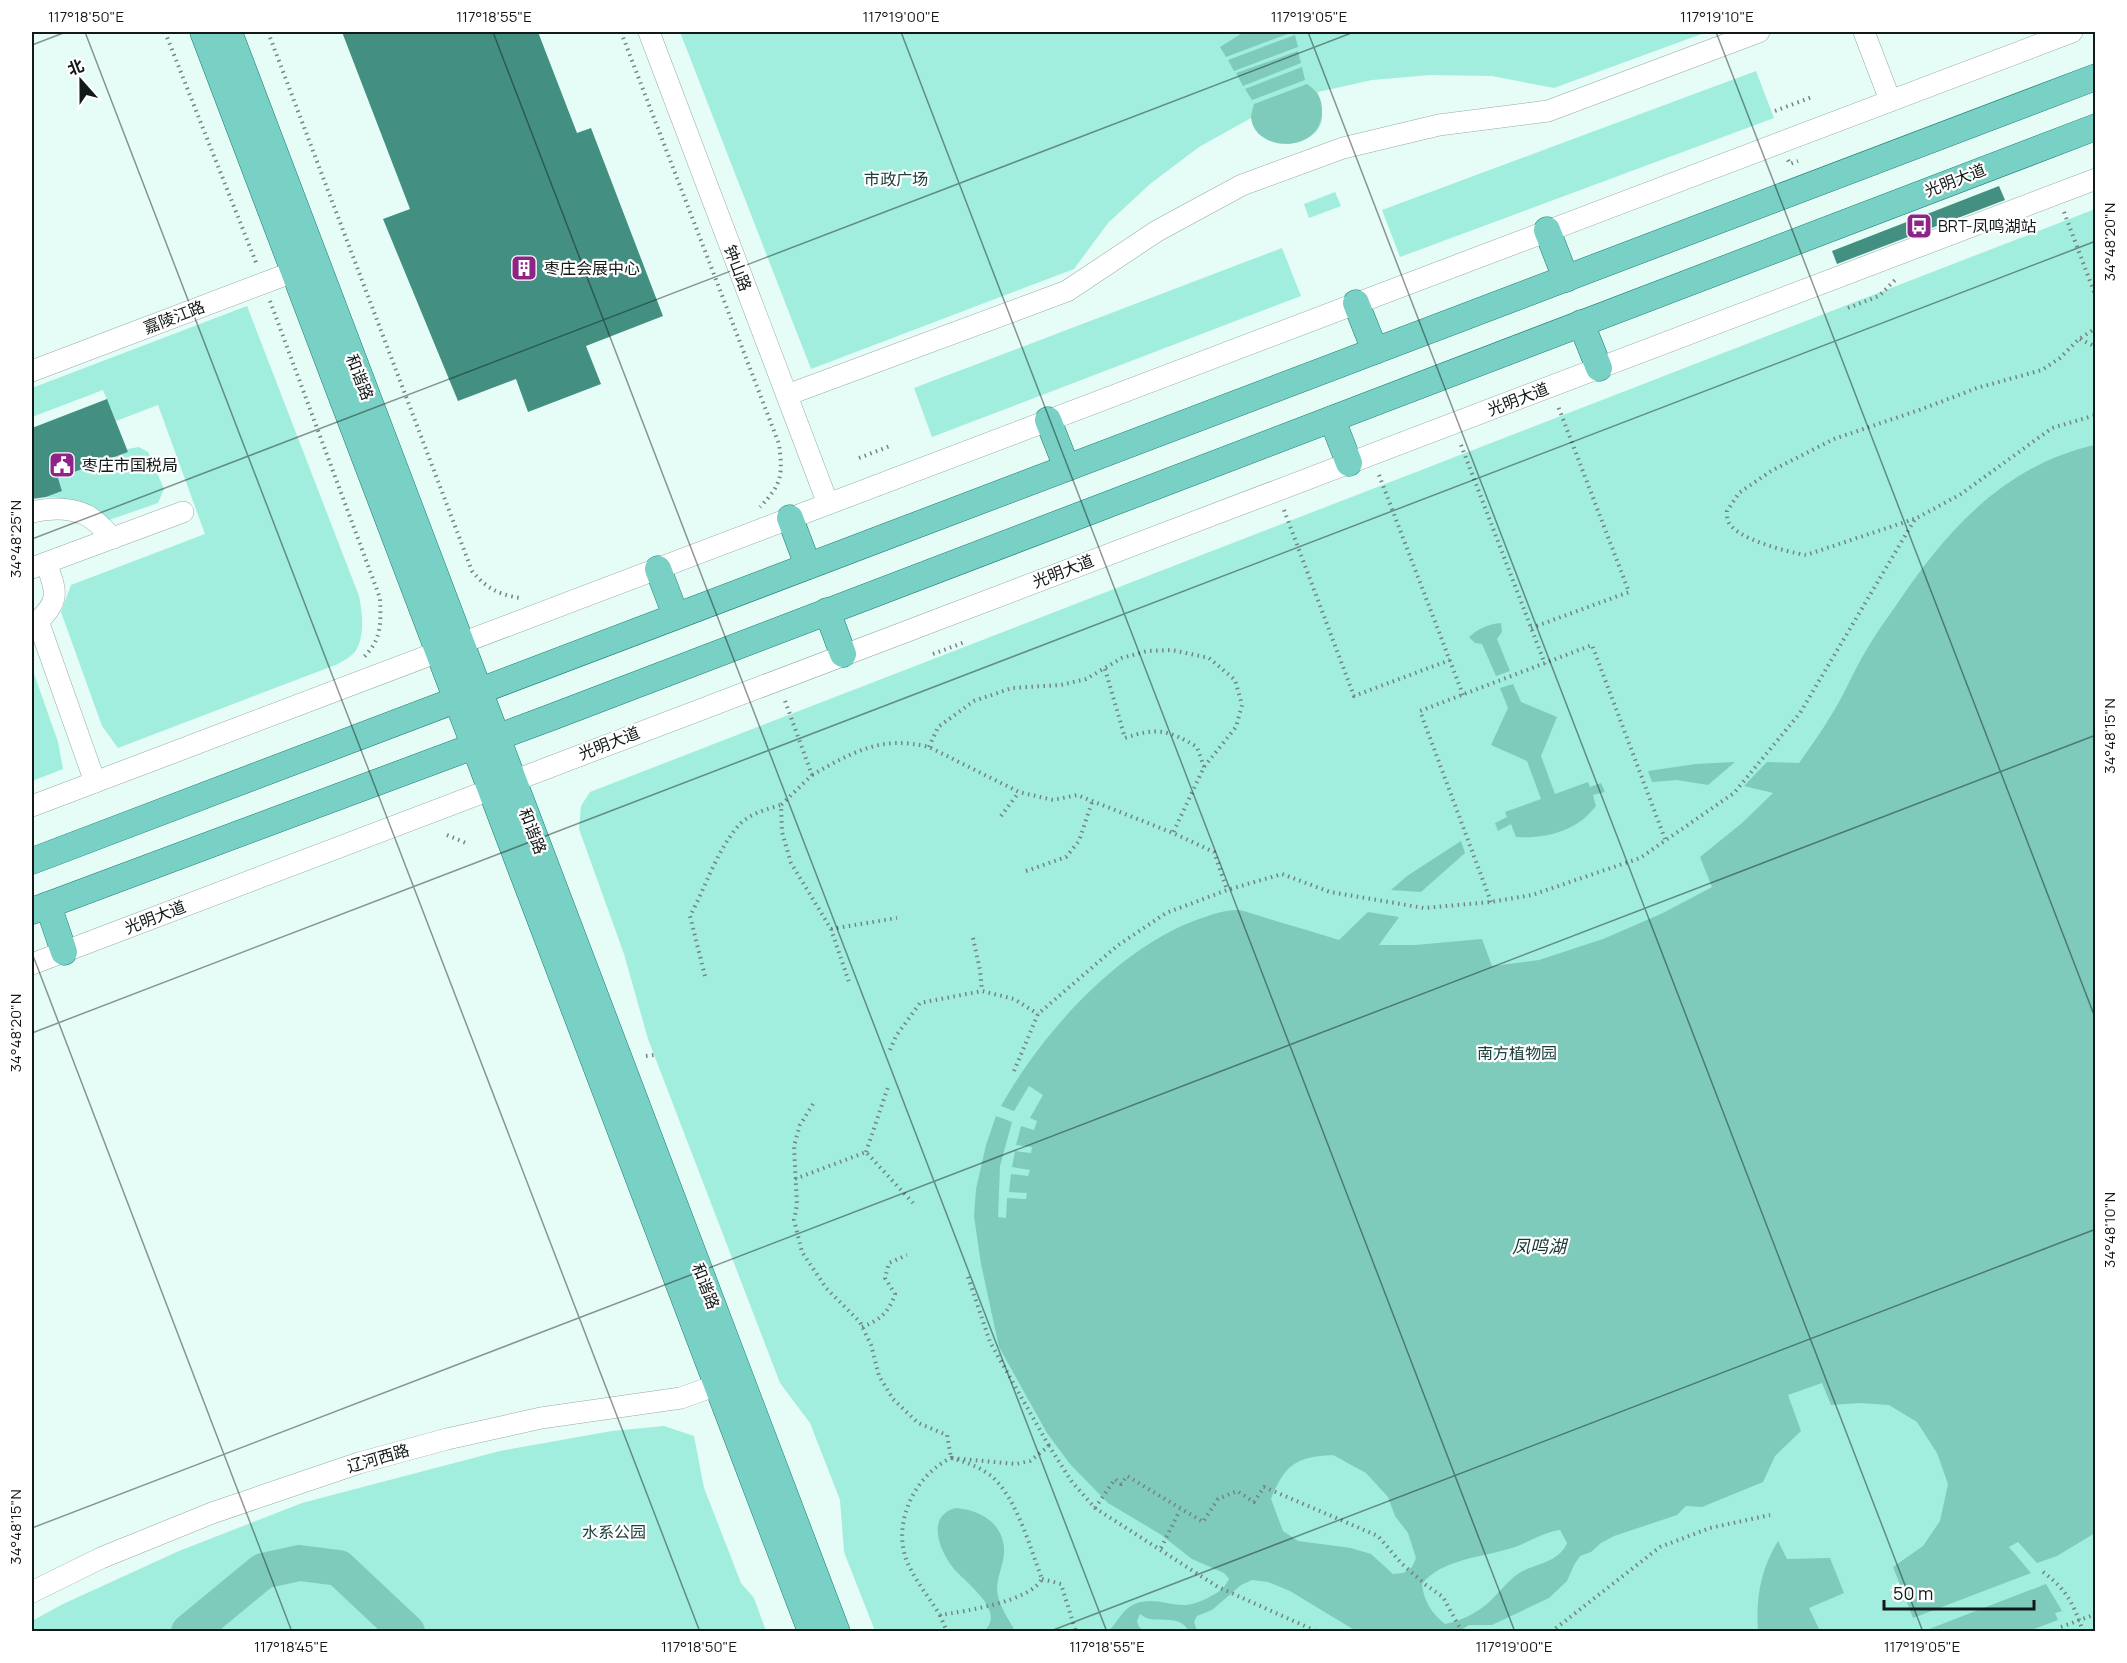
<svg xmlns="http://www.w3.org/2000/svg" width="2127" height="1663" viewBox="0 0 2127 1663" font-family="Manrope,'Noto Sans SC',sans-serif">
	<style>
		.green { fill: #a1edde }
		.water { fill: #7ecbbc; fill-rule: evenodd }
		.lines { fill: none; stroke-linecap: round; stroke-linejoin: round }
		.river { stroke: #7ecbbc; stroke-width: 36 }
		.building { fill: #439083 }
		.minor-casing { stroke: #96aba6; stroke-width: 22 }
		.major-casing { stroke: #1b7c6f; stroke-width: 27 }
		.path { stroke: #768481; stroke-width: 4; stroke-dasharray: 1.5 4.5; stroke-linecap: butt }
		.minor { stroke: #fff; stroke-width: 21 }
		.major { stroke: #79d1c5; stroke-width: 26 }
		.ticks { fill: none; stroke: #121918; stroke-width: 1.5; stroke-opacity: 0.45 }
		.labels { text-anchor: middle; stroke-width: 4.5; stroke-linejoin: round; paint-order: stroke }
		.park-label { font-size: 16px; fill: #1c413a; stroke: #fff }
		.street-label { font-size: 16px; fill: #121918; stroke: #fff }
		.poi-label { font-size: 16px; fill: #121918; stroke: #fff; text-anchor: start }
		.water-label { font-size: 18px; font-style: italic; fill: #133832; stroke: #fff }
		.neatline { fill: none; stroke: #121918; stroke-width: 2 }
		.ticks-label { font-size: 15px; text-anchor: middle; fill: #121918 }
	</style>
	<rect width="100%" height="100%" fill="#e6fcf7"/>
	<!-- green -->
	<g class="green">
		<path d="M680,32H1707L1554,88L1492,76L1430,75L1372,80L1318,92C1320,101 1323,110 1322,119C1319,141 1285,150 1268,140C1259,135 1256,127 1251,118L1199,147L1150,184L1108,223L1074,269L811,369Z"/>
		<polygon points="1756,71 1774,118 1400,257 1382,210"/>
		<polygon points="1335,192 1341,206 1309,218 1304,204"/>
		<polygon points="2095,209 2095,1631 875,1631 844,1552 840,1500 810,1423 780,1383 648,1039 624,954 579,829 581,806 590,792"/>
		<polygon points="1282,248 1301,296 932,437 914,388"/>
		<path d="M247,306L359,596C362,612 366,638 354,653C350,657 343,661 338,664L118,748L102,726L61,612L71,585L205,534L158,405L116,421L103,390L32,417V388Z"/>
		<path d="M139,447L148,452L164,489L158,503L109,520C88,508 71,497 46,497L62,491L58,478L128,452L127,449Z"/>
		<polygon points="32,668 58,742 63,769 32,781"/>
		<polygon points="664,1426 694,1436 704,1488 741,1583 754,1598 766,1631 32,1631 32,1621 63,1604 179,1551 302,1503 500,1451 612,1431"/>
	</g>
	<!-- water -->
	<g class="water">
		<polygon points="1244,32 1293,32 1226,57 1220,47"/>
		<polygon points="1295,35 1298,47 1234,71 1228,60"/>
		<polygon points="1298,51 1301,63 1243,86 1236,73"/>
		<polygon points="1302,67 1305,80 1252,100 1245,89"/>
		<path d="M1307,84C1317,91 1322,98 1322,111C1322,154 1255,153 1251,118C1251,114 1253,108 1254,104Z"/>
		<path d="M2095,445V1533L2057,1556L2037,1563L2018,1542L2009,1547L2031,1573L1913,1618L1893,1567L1923,1546L1940,1521L1948,1484L1937,1453L1917,1422L1889,1405L1860,1403L1831,1405L1822,1383L1788,1395L1801,1431L1775,1456L1763,1482L1702,1507L1686,1506L1677,1515L1614,1536L1601,1543L1591,1552L1580,1556L1574,1565L1567,1581L1549,1598L1492,1625H1469L1458,1632L1356,1631L1290,1591L1268,1582L1252,1580L1241,1585L1212,1610L1197,1616L1194,1622L1197,1631H1189C1177,1611 1155,1627 1140,1614L1137,1621L1139,1627L1144,1631H1109C1116,1624 1122,1611 1131,1606C1150,1595 1167,1606 1186,1605C1195,1604 1205,1600 1213,1595C1221,1591 1225,1587 1229,1579L1224,1573L1192,1559L1160,1534L1108,1503L1070,1464L1047,1433L999,1347L981,1264L974,1216L976,1189L986,1145L996,1116L1012,1122L1000,1166L998,1217L1006,1218L1007,1198L1026,1199L1027,1193L1009,1192L1011,1174L1028,1176L1030,1170L1012,1167L1015,1151L1031,1153L1032,1147L1016,1145L1021,1126L1034,1130L1037,1121L1030,1118L1043,1095L1029,1086L1014,1111L1001,1106C1042,1033 1119,947 1199,919C1210,915 1226,909 1239,910C1249,912 1259,916 1269,919C1293,926 1316,933 1339,940L1368,912L1399,917L1379,945H1415L1482,939L1492,966L1539,960L1603,939L1663,913L1712,887L1700,857L1742,823L1773,793L1744,786L1767,762L1799,763C1810,747 1822,731 1832,714C1845,693 1854,670 1867,649C1875,635 1885,621 1895,607C1945,532 2004,465 2095,445ZM1333,1455L1366,1473L1388,1497L1395,1516L1408,1533L1416,1558L1412,1567L1403,1573L1393,1574L1371,1554L1351,1548L1298,1541L1283,1531L1271,1499C1285,1464 1296,1457 1333,1455ZM1560,1530L1567,1543C1559,1562 1538,1563 1521,1572C1511,1578 1505,1586 1497,1594C1483,1610 1465,1620 1445,1624C1431,1613 1424,1601 1422,1584C1441,1559 1484,1557 1512,1548C1528,1543 1543,1532 1560,1530Z"/>
		<path d="M1501,623L1502,632L1497,639L1510,671L1496,676L1482,644L1475,643L1469,637C1478,629 1488,624 1501,623Z"/>
		<path d="M1513,684L1521,702L1557,717L1541,756L1555,794L1588,782L1590,787L1601,783L1605,792L1593,795L1596,806C1577,831 1547,839 1516,837L1511,824L1498,831L1495,823L1507,817L1505,812L1541,799L1527,761L1491,745L1508,708L1500,688Z"/>
		<polygon points="1735,762 1708,785 1677,780 1652,782 1648,771 1696,764"/>
		<polygon points="1461,841 1465,853 1421,892 1391,890 1407,876"/>
		<path d="M956,1508C979,1510 1002,1522 1004,1548C1005,1562 997,1576 997,1589C998,1605 1008,1618 1015,1631H984C1008,1610 962,1581 951,1565C938,1547 927,1515 956,1508Z"/>
		<path d="M1778,1541L1787,1559L1830,1558L1844,1593L1809,1608L1820,1631H1758C1756,1597 1760,1571 1778,1541Z"/>
		<polygon points="2046,1584 2062,1611 2055,1613 2058,1620 2029,1631 1924,1631"/>
	</g>
	<g class="lines">
		<!-- river -->
		<polyline class="river" points="189,1632 263,1571 299,1563 339,1568 407,1632"/>
	</g>
	<!-- building -->
	<g class="building">
		<polygon points="342,32 538,32 577,133 591,128 663,316 586,346 601,384 528,412 516,379 458,401 383,219 410,209"/>
		<polygon points="1999,186 2005,200 1837,264 1832,251"/>
		<polygon points="107,399 128,452 58,478 62,491 46,497 32,499 32,428"/>
	</g>
	<g class="lines">
		<!-- minor casing -->
		<g class="minor-casing">
			<g id="minor">
				<polyline points="649,32 828,504"/>
				<polyline points="1864,32 1890,100"/>
				<polyline points="32,371 309,266"/>
				<polyline points="787,395 1067,291 1157,231 1242,185 1343,148 1439,125 1548,111 1759,32"/>
				<path d="M32,512C50,508 70,507 88,516C97,521 105,531 113,538"/>
				<polyline points="32,568 183,512"/>
				<polyline points="38,621 95,782"/>
				<path d="M38,621C61,600 56,590 46,563"/>
				<polyline points="32,806 2072,32"/>
				<polyline points="32,964 2096,179"/>
				<polyline points="32,1592 101,1558 212,1513 359,1463 447,1439 541,1418 681,1398 731,1380"/>
			</g>
		</g>
		<!-- major casing -->
		<g class="major-casing">
			<g id="major">
				<polyline points="203,32 811,1632"/>
				<polyline points="229,32 837,1632"/>
				<polyline points="1547,230 1566,279"/>
				<polyline points="1356,303 1375,351"/>
				<polyline points="1581,323 1599,368"/>
				<polyline points="1332,419 1349,463"/>
				<polyline points="1048,420 1067,468"/>
				<polyline points="790,518 808,566"/>
				<polyline points="658,569 676,616"/>
				<polyline points="827,611 843,654"/>
				<polyline points="32,861 2096,77"/>
				<polyline points="48,905 64,952"/>
				<polyline points="32,911 552,717 2096,127"/>
			</g>
		</g>
		<!-- path -->
		<g class="path">
			<polyline points="165,32 257,265"/>
			<path d="M268,32L472,571C486,588 499,595 521,598"/>
			<path d="M621,32L779,444C783,475 782,484 760,507"/>
			<polyline points="1775,111 1812,97"/>
			<polyline points="1788,160 1790,164 1798,161"/>
			<polyline points="2064,212 2096,297"/>
			<path d="M270,301L380,598C381,624 382,639 363,658"/>
			<polyline points="1848,308 1879,296 1897,278"/>
			<polyline points="2080,339 2096,347"/>
			<polyline points="1461,445 1545,664"/>
			<polyline points="859,458 890,446"/>
			<polyline points="1379,475 1463,695"/>
			<polyline points="1284,510 1354,696 1450,660"/>
			<path d="M1914,519L1806,555C1788,552 1735,539 1728,521C1727,518 1727,514 1727,511L1739,493L1771,471L1834,439L1922,409L1977,388L2042,370L2060,358L2079,339L2096,328"/>
			<polyline points="1531,628 1629,592 1558,406"/>
			<polyline points="933,654 965,642"/>
			<path d="M1105,669L1125,738C1157,727 1169,730 1197,747L1204,767"/>
			<polyline points="785,701 812,775 781,805 782,832 791,863 831,929 850,985"/>
			<polyline points="929,747 938,727 974,701 1012,688 1061,685 1086,679 1122,658 1147,651 1172,650 1209,658 1235,680 1242,705 1236,727 1204,767 1173,833"/>
			<path d="M812,775C853,752 881,735 929,747L1019,792L1053,800L1077,795L1173,833L1214,852L1227,890"/>
			<polyline points="1001,816 1019,792"/>
			<polyline points="447,835 466,843"/>
			<polyline points="1026,871 1066,857 1079,841 1092,802"/>
			<polyline points="1491,902 1420,711 1592,645 1665,839"/>
			<polyline points="831,929 897,918"/>
			<polyline points="973,938 980,970 982,991"/>
			<path d="M705,976L690,916C706,886 717,850 739,825C749,814 767,809 781,805"/>
			<polyline points="890,1050 896,1036 920,1003 982,991 1014,999 1038,1014"/>
			<polyline points="646,1056 654,1055"/>
			<polyline points="1014,1071 1038,1014 1117,946 1166,913 1227,890 1282,874 1330,892 1424,908 1491,902 1532,895 1640,858 1734,793 1800,713 1915,519 1961,494 2052,428 2096,415"/>
			<polyline points="813,1104 800,1125 794,1146 797,1205 794,1220 802,1252 826,1288 860,1322 871,1345 879,1376 893,1399 918,1423 947,1435 951,1458 1016,1464 1030,1461 1049,1446 1072,1482 1095,1508 1218,1587 1318,1632"/>
			<polyline points="866,1152 888,1087"/>
			<polyline points="795,1179 866,1152 913,1203"/>
			<polyline points="968,1277 990,1342 1049,1446"/>
			<path d="M862,1327C880,1320 889,1312 895,1294L885,1278L889,1263L907,1255"/>
			<path d="M951,1458C965,1462 978,1466 990,1475C1017,1497 1030,1548 1042,1579C1029,1602 965,1611 940,1615C930,1599 918,1584 910,1568C889,1528 913,1476 951,1458Z"/>
			<polyline points="1095,1508 1115,1479 1121,1484 1127,1476 1203,1522 1218,1499 1237,1491 1254,1502 1264,1487 1378,1536 1401,1563 1426,1585 1443,1597 1462,1632"/>
			<polyline points="1161,1548 1180,1510"/>
			<path d="M2043,1572C2066,1589 2074,1604 2083,1632"/>
			<polyline points="1042,1579 1061,1584 1076,1632"/>
			<polyline points="940,1615 947,1632"/>
			<polyline points="2061,1627 2096,1614"/>
			<polyline points="1551,1632 1660,1547 1710,1528 1770,1515"/>
		</g>
		<!-- minor -->
		<use href="#minor" class="minor"/>
		<!-- major -->
		<use href="#major" class="major"/>
	</g>
	<!-- ticks -->
	<path class="ticks" d="M85,32L700,1632M493,32L1107,1632M901,32L1515,1632M1308,32L1923,1632M1716,32L2096,1020M32,45L66,32M32,539L1354,32M32,953L292,1632M32,1033L2096,241M32,1528L2096,735M1048,1632L2096,1229"/>
	<!-- icons -->
	<defs>
		<g id="bus-square" transform="scale(1.35)"><rect x="-9" y="-9" width="18" height="18" rx="4" fill="#8f2488" stroke="#fff"/><path d="M-5-6H5V4H4V6H2V4H-2V6H-4V4H-5ZM-3.5-4V0h7V-4ZM-3.5 1.2v1.5H-2V1.2ZM2 1.2v1.5H3.5V1.2Z" fill="#fff"/></g>
		<g id="building-square" transform="scale(1.35)"><rect x="-9" y="-9" width="18" height="18" rx="4" fill="#8f2488" stroke="#fff"/><path d="M-4-6H4V6H1V3H-1V6H-4ZM-2.5-4.3h1.7v1.8h-1.7ZM.8-4.3h1.7v1.8H.8ZM-2.5-1h1.7V.8h-1.7ZM.8-1h1.7V.8H.8Z" fill="#fff"/></g>
		<g id="civic-square" transform="scale(1.35)"><rect x="-9" y="-9" width="18" height="18" rx="4" fill="#8f2488" stroke="#fff"/><path d="M-.6-6.5H3V-4.5H.6V-3L4-1V1h2V6H-6V1h2V-1L-.6-3ZM-1.2 2.5V6h2.4V2.5Z" fill="#fff"/></g>
	</defs>
	<g fill-rule="evenodd">
		<use href="#bus-square" x="1919" y="226"/>
		<use href="#building-square" x="524" y="268"/>
		<use href="#civic-square" x="62" y="465"/>
	</g>
	<g class="labels">
		<!-- park labels -->
		<g class="park-label">
			<text x="896" y="185">市政广场</text>
			<text x="1517" y="1059">南方植物园</text>
			<text x="614" y="1538">水系公园</text>
		</g>
		<!-- street labels -->
		<g class="street-label">
			<text transform="translate(1955 180) rotate(-21)" y="6">光明大道</text>
			<text transform="translate(738 268) rotate(69)" y="6">钟山路</text>
			<text transform="translate(174 317) rotate(-21)" y="6">嘉陵江路</text>
			<text transform="translate(360 377) rotate(69)" y="6">和谐路</text>
			<text transform="translate(1518 399) rotate(-21)" y="6">光明大道</text>
			<text transform="translate(1063 571) rotate(-21)" y="6">光明大道</text>
			<text transform="translate(609 743) rotate(-21)" y="6">光明大道</text>
			<text transform="translate(533 831) rotate(69)" y="6">和谐路</text>
			<text transform="translate(155 917) rotate(-21)" y="6">光明大道</text>
			<text transform="translate(706 1286) rotate(69)" y="6">和谐路</text>
			<text transform="translate(378 1458) rotate(-16)" y="6">辽河西路</text>
		</g>
		<!-- poi labels -->
		<g class="poi-label">
			<text x="1938" y="232">BRT-凤鸣湖站</text>
			<text x="544" y="274">枣庄会展中心</text>
			<text x="82" y="471">枣庄市国税局</text>
		</g>
		<!-- water labels -->
		<g class="water-label">
			<text x="1539" y="1253">凤鸣湖</text>
		</g>
	</g>
	<!-- border -->
	<rect width="2127" height="1663" fill="none" stroke="#ffffff" stroke-width="66"/>
	<!-- north arrow -->
	<g transform="translate(81 81) rotate(339)" stroke="#ffffff" stroke-width="4.5" paint-order="stroke">
	<path d="M0-4.5L10 22L0 15L-10 22Z" fill="#121918"/>
	<text y="-9" font-size="16" font-weight="bold" text-anchor="middle" fill="#121918">北</text>
	</g>
	<!-- scale -->
	<path d="M1884 1600v9h150v-9" fill="none" stroke="#121918" stroke-width="3"/>
	<text x="1893" y="1600" font-size="18" fill="#121918" stroke="#ffffff" stroke-width="4.5" paint-order="stroke">50 m</text>
	<rect x="33" y="33" width="2061" height="1597" class="neatline"/>
	<g class="ticks-label">
		<text x="86" y="22">117°18'50"E</text>
		<text x="494" y="22">117°18'55"E</text>
		<text x="901" y="22">117°19'00"E</text>
		<text x="1309" y="22">117°19'05"E</text>
		<text x="1717" y="22">117°19'10"E</text>
		<text transform="translate(2110 242) rotate(-90)" y="5">34°48'20"N</text>
		<text transform="translate(16 539) rotate(-90)" y="5">34°48'25"N</text>
		<text transform="translate(2110 736) rotate(-90)" y="5">34°48'15"N</text>
		<text transform="translate(16 1033) rotate(-90)" y="5">34°48'20"N</text>
		<text transform="translate(2110 1230) rotate(-90)" y="5">34°48'10"N</text>
		<text transform="translate(16 1527) rotate(-90)" y="5">34°48'15"N</text>
		<text x="291" y="1652">117°18'45"E</text>
		<text x="699" y="1652">117°18'50"E</text>
		<text x="1107" y="1652">117°18'55"E</text>
		<text x="1514" y="1652">117°19'00"E</text>
		<text x="1922" y="1652">117°19'05"E</text>
	</g>
</svg>
